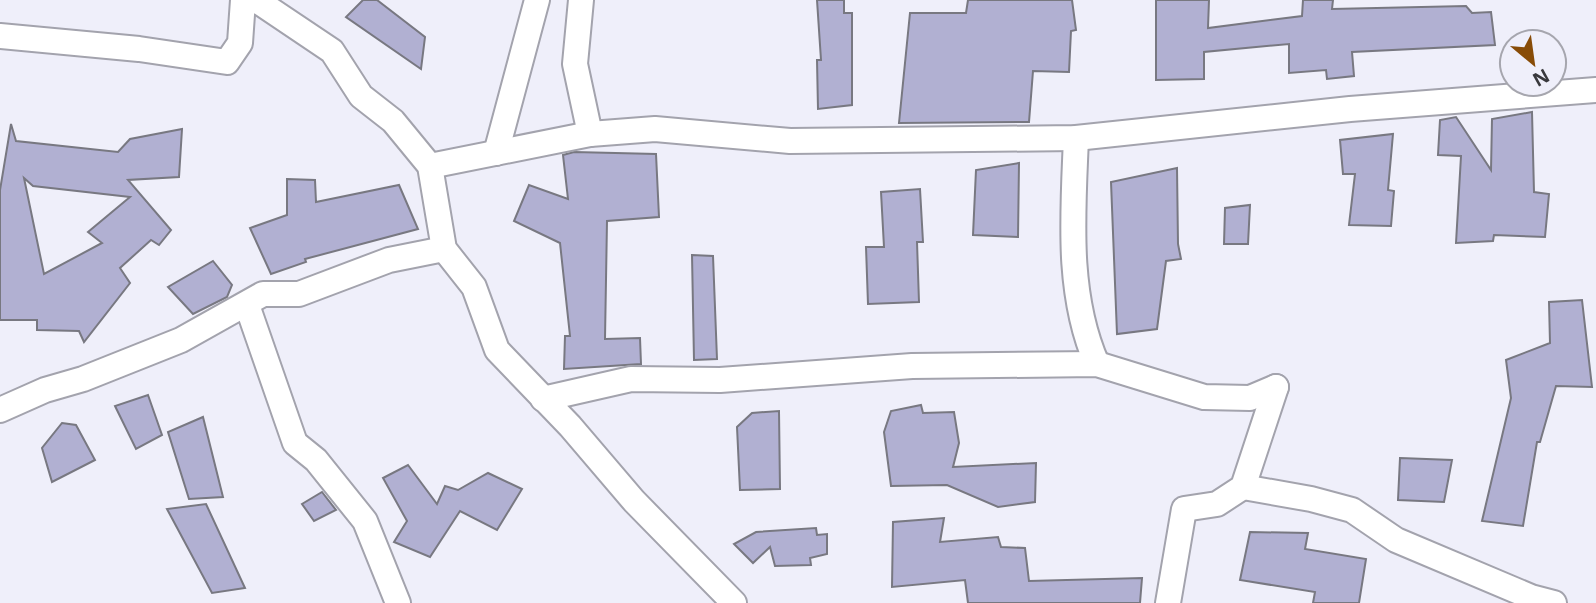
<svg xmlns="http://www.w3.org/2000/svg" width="1596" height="603" viewBox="0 0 1596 603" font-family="'Open Sans',sans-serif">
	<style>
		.building { fill: #b1b0d2; stroke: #787881; stroke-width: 2; fill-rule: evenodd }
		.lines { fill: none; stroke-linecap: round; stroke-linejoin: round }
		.minor-casing { stroke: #a3a3ad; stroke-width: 28 }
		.minor { stroke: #fff; stroke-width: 24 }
	</style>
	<rect width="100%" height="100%" fill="#efeffa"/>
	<!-- building -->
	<g class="building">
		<polygon points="363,0 377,0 425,37 421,69 346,17"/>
		<polygon points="817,0 844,0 844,13 852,13 852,105 818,109 817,60 821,60"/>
		<polygon points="968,0 1072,0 1076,30 1071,31 1069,72 1033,71 1029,122 899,123 910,13 966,13"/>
		<polygon points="1156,0 1209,0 1208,28 1302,16 1303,0 1333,0 1332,9 1466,6 1472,13 1491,12 1495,45 1352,52 1354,76 1327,79 1326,70 1289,73 1289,44 1204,52 1204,79 1156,80"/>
		<polygon points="1532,112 1534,192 1549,194 1545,237 1494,235 1493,241 1456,243 1461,156 1438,155 1440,120 1456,117 1491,170 1492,119"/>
		<path d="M11,124L16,141L118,152L130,139L182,129L179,177L128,180L171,230L159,245L151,240L120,268L130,283L84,342L79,331L37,330V320H0V190ZM24,178L33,186L130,197L88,232L102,243L44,274Z"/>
		<polygon points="1393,134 1388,190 1394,191 1391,226 1349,225 1355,174 1343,174 1340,140"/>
		<polygon points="574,152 656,154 659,217 607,221 605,339 640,338 641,364 564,369 565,336 570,336 560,243 514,221 529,185 568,199 563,155"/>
		<polygon points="1019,163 1018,237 973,235 976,170"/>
		<polygon points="1177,168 1178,244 1181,259 1166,261 1157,329 1117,334 1111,182"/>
		<polygon points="287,179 315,180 316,202 399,185 418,229 305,259 306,262 271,274 250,228 287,215"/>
		<polygon points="920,189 923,242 917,242 919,302 868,304 866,247 884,247 881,192"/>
		<polygon points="1250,205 1248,244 1224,244 1225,208"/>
		<polygon points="692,255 713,256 717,359 694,360"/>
		<polygon points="213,261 232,285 227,297 193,314 168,287"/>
		<polygon points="1582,300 1592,387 1556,386 1540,442 1537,442 1523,526 1482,521 1511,398 1506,360 1550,343 1549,302"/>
		<polygon points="148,395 162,435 136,449 115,406"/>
		<polygon points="921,405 923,413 954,412 959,443 953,467 1036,463 1035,502 998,507 947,485 891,486 884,432 891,411"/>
		<polygon points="779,411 780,489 740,490 737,427 752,413"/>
		<polygon points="203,417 223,497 189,499 168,432"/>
		<polygon points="62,423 76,425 95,460 52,482 42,448"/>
		<polygon points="1400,458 1452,460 1444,502 1398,500"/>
		<polygon points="408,465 437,504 445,486 458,490 488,473 522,489 497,530 460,511 430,557 394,542 407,521 383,478"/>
		<polygon points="322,492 336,510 314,521 302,504"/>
		<polygon points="206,504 245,588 212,593 167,509"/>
		<polygon points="944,518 940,542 998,537 1001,547 1025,548 1029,581 1142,578 1140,603 968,603 965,580 892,587 893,522"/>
		<polygon points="816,528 817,535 827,534 827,554 810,558 811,565 775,566 770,547 753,563 734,544 756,532"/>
		<polygon points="1250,532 1308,533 1305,549 1366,559 1359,603 1313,603 1315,592 1240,580"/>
	</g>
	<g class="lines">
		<!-- minor casing -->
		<g class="minor-casing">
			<g id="minor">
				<polyline points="256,0 332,51 361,96 393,121 430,166 444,249 474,287 497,350 570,426 634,501 734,603"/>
				<polyline points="581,0 575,64 590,134"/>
				<polyline points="0,36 139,49 227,62 240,43 243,0"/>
				<path d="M1076,138C1073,213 1066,294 1097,364"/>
				<polyline points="496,153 537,0"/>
				<polyline points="430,166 590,134 655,129 790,141 1076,138 1350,109 1596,90"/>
				<polyline points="247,305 295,443 316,460 365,521 398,603"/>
				<polyline points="543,399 631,379 720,380 912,366 1097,364 1204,397 1250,398 1276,387"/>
				<polyline points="0,410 45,390 83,379 181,340 263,294 299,294 389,260 444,249"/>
				<polyline points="1243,487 1311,499 1352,510 1396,540 1531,597 1554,603"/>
				<polyline points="1168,603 1184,509 1217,504 1243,487 1276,387"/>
			</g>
		</g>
		<!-- minor -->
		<use href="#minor" class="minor"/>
	</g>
	<!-- north arrow -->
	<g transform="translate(1533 63) rotate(151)"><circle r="33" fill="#efeffa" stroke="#a6a6ae" stroke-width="2"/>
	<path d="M0-5L12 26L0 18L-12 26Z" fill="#884c07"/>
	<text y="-10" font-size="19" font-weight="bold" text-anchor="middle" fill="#38383c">N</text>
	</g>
</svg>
